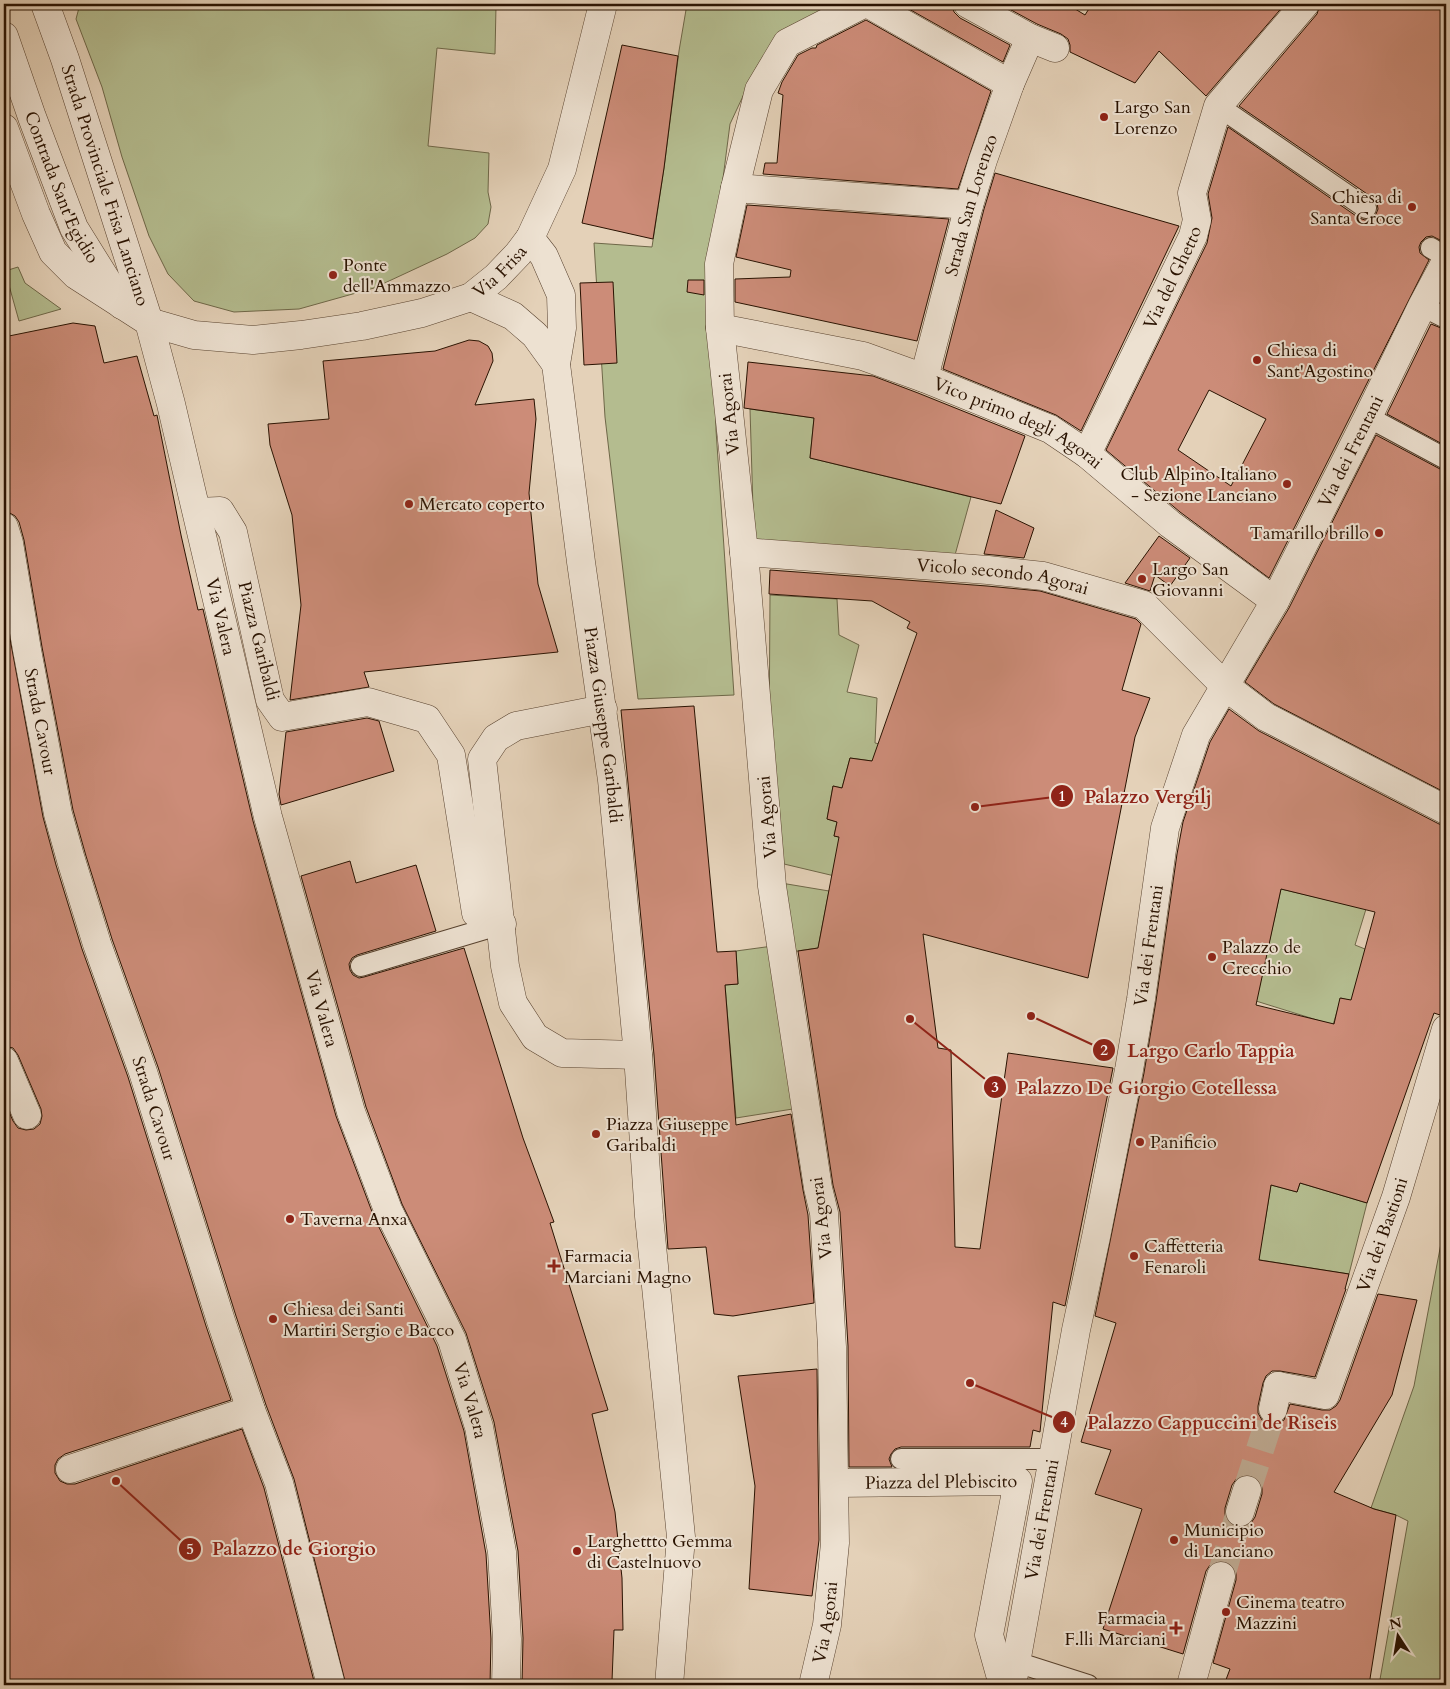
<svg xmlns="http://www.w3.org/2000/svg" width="1450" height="1689" viewBox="0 0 1450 1689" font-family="Cardo,serif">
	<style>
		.green { fill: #b4bc8f; stroke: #6e6748 }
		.building { fill: #cc8c78; stroke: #291201; fill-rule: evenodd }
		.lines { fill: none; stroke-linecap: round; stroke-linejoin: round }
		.pedestrian-tunnel { stroke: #bfab93; stroke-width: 28; stroke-dasharray: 28 14; stroke-linecap: butt }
		.service-casing { stroke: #58422f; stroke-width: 22 }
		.pedestrian-casing { stroke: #58422f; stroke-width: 29 }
		.minor-casing { stroke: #58422f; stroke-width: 29 }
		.tertiary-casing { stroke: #58422f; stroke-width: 29 }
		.service { stroke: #ede1d1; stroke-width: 20 }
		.pedestrian { stroke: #ede1d1; stroke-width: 28 }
		.minor { stroke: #ede1d1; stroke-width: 28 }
		.tertiary { stroke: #ede1d1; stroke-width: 28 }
		.poi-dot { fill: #8f2418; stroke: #ede1d1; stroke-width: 2 }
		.labels { text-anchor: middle; stroke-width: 4; stroke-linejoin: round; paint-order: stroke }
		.poi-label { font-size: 18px; fill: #291201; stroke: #ede1d1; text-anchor: start }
		.street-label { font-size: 18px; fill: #291201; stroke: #ede1d1 }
		.leader { fill: none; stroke: #8f2418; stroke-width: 2 }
		.callout-dot { fill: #8f2418; stroke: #ede1d1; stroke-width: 2 }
		.mark-label { font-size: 15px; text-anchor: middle; font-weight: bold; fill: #fff }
		.callout-label { font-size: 19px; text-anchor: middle; font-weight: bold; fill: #8f2418; stroke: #ede1d1; stroke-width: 4; stroke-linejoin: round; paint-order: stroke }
	</style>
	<rect width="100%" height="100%" fill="#e4d1b8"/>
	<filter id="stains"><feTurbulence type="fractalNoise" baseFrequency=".004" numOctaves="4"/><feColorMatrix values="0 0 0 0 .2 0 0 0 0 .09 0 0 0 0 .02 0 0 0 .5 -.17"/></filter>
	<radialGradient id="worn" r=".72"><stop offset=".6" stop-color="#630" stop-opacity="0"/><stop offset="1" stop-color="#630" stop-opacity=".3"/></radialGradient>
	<!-- green -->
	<g class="green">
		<polygon points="80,4 469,4 496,6 495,54 437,48 428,146 489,153 488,192 491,207 488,224 475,238 447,254 374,288 299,309 234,312 194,301 168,274 149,236 122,157 102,87 76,19"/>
		<polygon points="687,4 842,4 813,14 757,66 730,124 713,256 716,430 734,695 638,699 605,417 594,243 652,247 664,168 679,51"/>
		<polygon points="18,267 25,283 61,309 19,321 5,271"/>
		<polygon points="750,409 814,418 810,458 971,497 955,555 754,542"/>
		<polygon points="770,595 837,599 839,635 859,645 847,692 877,698 875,743 957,760 879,762 850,758 842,788 833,786 827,819 837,822 834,836 906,852 898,891 784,864 775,826 769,752"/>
		<polygon points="781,883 829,891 818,948 790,952"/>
		<polygon points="1281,889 1366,909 1355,945 1365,949 1384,1011 1341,998 1333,1025 1256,1001"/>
		<polygon points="773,946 799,1108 736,1118 725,985 738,984 736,951"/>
		<polygon points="1300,1183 1367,1203 1349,1274 1241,1257 1263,1234 1271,1185 1297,1192"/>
		<polygon points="1446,1228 1446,1685 1379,1685 1408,1521 1396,1515 1371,1508 1414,1386 1442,1238"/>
	</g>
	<!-- building -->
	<g class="building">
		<polygon points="900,4 952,4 954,12 960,18 1010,45 1003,62"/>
		<polygon points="1000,4 1067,4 1085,15 1092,4 1285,4 1206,96 1159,51 1135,83 1070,52 1070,45 1068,39 1061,34 1037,24"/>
		<path d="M1320,4H1446V243L1432,236L1426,237L1421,242L1419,247L1420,253L1429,260L1269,578L1180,512L1106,450L1207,243L1212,218L1208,194L1228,127L1359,218L1365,220L1371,219L1376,214L1378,209L1377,203L1373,198L1239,106L1317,14ZM1209,390L1266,419L1231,486L1178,450Z"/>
		<polygon points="866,20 991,91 958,189 763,174 765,163 777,163 783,95 778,93 782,82 798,55 812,48 816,48 817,45"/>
		<polygon points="622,45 678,56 664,168 653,239 582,223"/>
		<polygon points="995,173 1179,226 1081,431 1056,415 943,369 984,209"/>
		<polygon points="747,205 949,219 917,341 735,302 735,279 790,277 791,270 736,257"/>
		<polygon points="688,280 704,280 704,295 687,292"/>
		<polygon points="613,282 617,363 584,365 580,283"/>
		<polygon points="73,323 95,326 104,363 137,356 154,416 157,415 181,535 198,610 203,609 253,821 336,1116 374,1217 437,1346 464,1431 486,1554 491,1639 490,1685 346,1685 294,1479 266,1405 236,1316 158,1067 112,939 86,856 73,810 42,647 24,540 19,522 15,516 8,512 4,512 4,337"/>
		<polygon points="1431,324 1446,330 1446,446 1387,414"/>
		<polygon points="469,340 479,341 488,346 492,353 493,361 475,405 534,399 536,419 529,493 538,584 558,652 364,672 369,687 290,700 301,605 292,515 270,445 268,424 329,419 323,361 435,351"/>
		<polygon points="748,362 873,376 918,393 1025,436 1001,504 810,458 814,418 744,408"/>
		<polygon points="1376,435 1440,469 1446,471 1446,793 1274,704 1245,682 1289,608"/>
		<polygon points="996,510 1034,528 1024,558 984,554"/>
		<polygon points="1159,536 1190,558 1170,586 1155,575 1150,591 1125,583"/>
		<polygon points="770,570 987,586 1040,591 1136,619 1141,624 1122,690 1150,698 1135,737 1088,978 923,934 938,1048 951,1050 955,1247 980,1249 1008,1053 1113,1068 1065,1306 1053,1302 1040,1432 1033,1430 1030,1447 901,1447 895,1449 891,1454 889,1459 892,1467 849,1467 848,1346 840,1212 833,1185 798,951 818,948 839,837 834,836 837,822 827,819 833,786 842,788 850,758 872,761 917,633 907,628 910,622 872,601 769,594"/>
		<polygon points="4,606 43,817 56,865 82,949 128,1077 206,1326 231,1400 65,1454 58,1459 55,1465 55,1473 60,1481 67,1484 75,1484 242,1429 264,1488 315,1685 4,1685 4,1100 13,1121 18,1128 26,1130 34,1129 40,1124 42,1116 41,1109 18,1055 13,1048 4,1046"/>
		<polygon points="694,706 717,952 736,951 738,984 725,985 736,1125 791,1114 803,1190 808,1215 814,1303 733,1316 714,1314 706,1247 668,1249 654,1055 621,710"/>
		<path d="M1229,709L1259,731L1439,824L1446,826V996L1440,1015L1434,1013L1367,1203L1300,1183L1297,1192L1271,1185L1259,1260L1349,1274L1345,1289H1346L1315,1377L1280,1371H1272L1266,1376L1263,1383L1258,1406V1413L1262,1420L1269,1424H1277L1284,1420L1290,1404L1322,1410H1330L1336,1406L1340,1400L1378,1294L1417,1300L1392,1395L1334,1492L1374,1509L1396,1515L1369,1685H1224L1230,1669L1213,1663L1236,1580V1572L1232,1565L1225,1561H1217L1210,1565L1206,1571L1183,1654L1103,1629L1142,1509L1095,1494L1111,1450L1081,1442L1116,1323L1095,1316L1144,1073L1156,1001L1177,854L1183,822L1210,742ZM1281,889L1375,912L1351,1000L1340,998L1334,1024L1256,1005ZM1243,1475H1251L1258,1479L1262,1486V1494L1255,1517L1251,1523L1244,1527H1236L1228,1522L1225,1516V1508L1232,1485L1237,1478Z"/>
		<polygon points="367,718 379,721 394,771 281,805 279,794 286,732"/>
		<polygon points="350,861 356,883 416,865 436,931 357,955 352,958 349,964 350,970 353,975 359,978 364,977 464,948 523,1138 554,1222 550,1223 608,1410 592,1414 615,1512 622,1578 623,1630 614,1630 612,1681 605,1681 604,1685 522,1685 523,1638 518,1551 494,1422 466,1333 402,1204 366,1107 301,876"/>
		<polygon points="817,1369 819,1540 812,1596 749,1589 755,1486 738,1376"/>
	</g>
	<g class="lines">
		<!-- pedestrian-tunnel -->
		<g class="pedestrian-tunnel">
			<polyline points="1247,1490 1273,1409"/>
			<polyline points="1221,1576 1240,1512"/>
		</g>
		<!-- service casing -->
		<g class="service-casing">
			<g id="service">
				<polyline points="1218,106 1366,208"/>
				<polyline points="1431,248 1446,257"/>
				<polyline points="1422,306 1446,318"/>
				<polyline points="1368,417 1446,459"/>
				<polyline points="361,966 502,924"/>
				<polyline points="901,1459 1054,1459"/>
				<polyline points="1016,1662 1088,1685"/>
			</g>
		</g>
		<!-- pedestrian casing -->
		<g class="pedestrian-casing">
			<g id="pedestrian">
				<path id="s1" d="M1087,454L1193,236L1197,220L1192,193L1218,106L1305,4"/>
				<path id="s2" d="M4,527L9,543L27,650L58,814L71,860L97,944L143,1072L221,1321L251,1410L279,1483L331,1685"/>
				<polyline points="4,1061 27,1115"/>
				<polyline points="1273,1409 1278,1386"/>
				<polyline points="70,1469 251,1410"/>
				<polyline points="1240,1512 1247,1490"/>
				<polyline points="1191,1685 1221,1576"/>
			</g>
		</g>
		<!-- minor casing -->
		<g class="minor-casing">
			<g id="minor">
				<polyline points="869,4 1010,84"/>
				<polyline points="968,4 1030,38 1055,48"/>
				<path id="s3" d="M4,128L36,214L53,252L76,275L149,322L171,404L268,817L351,1112L388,1210L452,1340L479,1427L502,1552L507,1639L506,1685"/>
				<polyline points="735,188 969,205"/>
				<path id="s4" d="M530,238L544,256L561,295L562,328L556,364L581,562L612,780L638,1055L649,1216L681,1537L669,1685"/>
				<polyline points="471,297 513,316 535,335 556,364"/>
				<path id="s5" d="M720,328L863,356L924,378L1050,429L1087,454L1170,524L1275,601"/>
				<path id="s6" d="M924,378L969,205L983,160L1010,84L1030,38"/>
				<polyline points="197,512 220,511 233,532 270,700 282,717 368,702 427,719 451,755 476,913 502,924"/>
				<path id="s7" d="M744,552L988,570L1043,576L1144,605L1225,686L1266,717L1446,810"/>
				<polyline points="603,709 516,726 496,738 482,759 505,966 513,1003 535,1037 562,1053 638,1055"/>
				<path id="s8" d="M1278,1386L1325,1395L1396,1197L1446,1029"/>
				<path id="s9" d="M835,1483L1018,1481L989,1635L1003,1685"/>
				<path id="s10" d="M813,1685L827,1625L835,1543L832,1347L824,1213L818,1188L772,886L744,552L720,328L719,264L735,188L759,90L787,43L863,4"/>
				<path id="s11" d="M1012,1685L1076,1330L1096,1237L1129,1070L1141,999L1165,828L1196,735L1275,601L1368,417L1422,306L1446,261"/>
			</g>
		</g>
		<!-- tertiary casing -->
		<g class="tertiary-casing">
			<g id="tertiary">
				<path id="s12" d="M45,4L65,59L149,322L194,335L253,340L301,335L362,326L422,313L471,297L496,277L518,254L530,238L562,169L603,4"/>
				<path id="s13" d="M4,36L32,117L74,228L122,305"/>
			</g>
		</g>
		<!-- service -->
		<use href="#service" class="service"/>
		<!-- pedestrian -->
		<use href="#pedestrian" class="pedestrian"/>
		<!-- minor -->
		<use href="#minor" class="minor"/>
		<!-- tertiary -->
		<use href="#tertiary" class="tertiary"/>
	</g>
	<!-- markers -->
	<g class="poi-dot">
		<circle cx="1104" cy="117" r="5"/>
		<circle cx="1412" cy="207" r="5"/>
		<circle cx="333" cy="275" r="5"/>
		<circle cx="1257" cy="360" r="5"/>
		<circle cx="1287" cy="484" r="5"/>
		<circle cx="409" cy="504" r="5"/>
		<circle cx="1379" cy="533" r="5"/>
		<circle cx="1142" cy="579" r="5"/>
		<circle cx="1212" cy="957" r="5"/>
		<circle cx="596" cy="1134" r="5"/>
		<circle cx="1140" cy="1142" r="5"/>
		<circle cx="290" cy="1219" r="5"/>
		<circle cx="1134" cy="1256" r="5"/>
		<path d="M551.5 1258.5h5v5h5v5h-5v5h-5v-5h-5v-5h5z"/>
		<circle cx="273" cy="1319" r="5"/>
		<circle cx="1174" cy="1540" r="5"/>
		<circle cx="577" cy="1551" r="5"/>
		<circle cx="1226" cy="1612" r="5"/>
		<path d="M1173.5 1620.5h5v5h5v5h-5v5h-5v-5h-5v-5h5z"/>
	</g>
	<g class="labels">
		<!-- poi labels -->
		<g class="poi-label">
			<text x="1114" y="113">Largo San<tspan x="1114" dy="21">Lorenzo</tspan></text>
			<text x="1402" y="203" text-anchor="end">Chiesa di<tspan x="1402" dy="21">Santa Croce</tspan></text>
			<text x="343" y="271">Ponte<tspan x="343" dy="21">dell'Ammazzo</tspan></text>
			<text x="1267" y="356">Chiesa di<tspan x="1267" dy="21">Sant'Agostino</tspan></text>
			<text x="1277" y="480" text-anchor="end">Club Alpino Italiano<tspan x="1277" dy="21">- Sezione Lanciano</tspan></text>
			<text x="419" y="510">Mercato coperto</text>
			<text x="1369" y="539" text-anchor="end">Tamarillo brillo</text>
			<text x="1152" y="575">Largo San<tspan x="1152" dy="21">Giovanni</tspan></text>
			<text x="1222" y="953">Palazzo de<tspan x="1222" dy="21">Crecchio</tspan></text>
			<text x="606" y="1130">Piazza Giuseppe<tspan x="606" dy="21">Garibaldi</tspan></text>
			<text x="1150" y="1148">Panificio</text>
			<text x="300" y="1225">Taverna Anxa</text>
			<text x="1144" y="1252">Caffetteria<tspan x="1144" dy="21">Fenaroli</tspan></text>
			<text x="564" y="1262">Farmacia<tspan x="564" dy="21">Marciani Magno</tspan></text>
			<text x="283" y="1315">Chiesa dei Santi<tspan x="283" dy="21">Martiri Sergio e Bacco</tspan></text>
			<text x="1184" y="1536">Municipio<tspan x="1184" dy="21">di Lanciano</tspan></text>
			<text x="587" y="1547">Larghettto Gemma<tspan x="587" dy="21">di Castelnuovo</tspan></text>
			<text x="1236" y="1608">Cinema teatro<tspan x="1236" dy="21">Mazzini</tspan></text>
			<text x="1166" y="1624" text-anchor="end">Farmacia<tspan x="1166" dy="21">F.lli Marciani</tspan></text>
		</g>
		<!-- street labels -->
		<g class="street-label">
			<text dy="6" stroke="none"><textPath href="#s12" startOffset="191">Strada Provinciale Frisa Lanciano</textPath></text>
			<text dy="6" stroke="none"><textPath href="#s13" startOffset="162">Contrada Sant'Egidio</textPath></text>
			<text dy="6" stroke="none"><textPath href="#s6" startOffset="179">Strada San Lorenzo</textPath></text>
			<text dy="6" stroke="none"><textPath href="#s12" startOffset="702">Via Frisa</textPath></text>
			<text dy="6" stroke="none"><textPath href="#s1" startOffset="196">Via del Ghetto</textPath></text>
			<text transform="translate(729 414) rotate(-96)" y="6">Via Agorai</text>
			<text dy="6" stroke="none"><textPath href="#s5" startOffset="315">Vico primo degli Agorai</textPath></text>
			<text dy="6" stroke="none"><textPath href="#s11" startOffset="1292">Via dei Frentani</textPath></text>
			<text dy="6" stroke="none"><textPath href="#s7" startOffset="260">Vicolo secondo Agorai</textPath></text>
			<text dy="6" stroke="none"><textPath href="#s3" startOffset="556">Via Valera</textPath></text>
			<text transform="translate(259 641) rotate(76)" y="6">Piazza Garibaldi</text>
			<text dy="6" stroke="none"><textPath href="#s2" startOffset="198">Strada Cavour</textPath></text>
			<text dy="6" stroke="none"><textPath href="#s4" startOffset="499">Piazza Giuseppe Garibaldi</textPath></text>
			<text transform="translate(767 817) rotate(-95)" y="6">Via Agorai</text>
			<text dy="6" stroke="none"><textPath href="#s11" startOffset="752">Via dei Frentani</textPath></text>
			<text dy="6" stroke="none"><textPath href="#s3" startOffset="961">Via Valera</textPath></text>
			<text dy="6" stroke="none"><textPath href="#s2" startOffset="602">Strada Cavour</textPath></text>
			<text transform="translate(821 1218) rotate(-97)" y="6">Via Agorai</text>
			<text dy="6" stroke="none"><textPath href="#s8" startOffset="218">Via dei Bastioni</textPath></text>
			<text dy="6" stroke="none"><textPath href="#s3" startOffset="1381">Via Valera</textPath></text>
			<text dy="6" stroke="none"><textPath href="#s9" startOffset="106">Piazza del Plebiscito</textPath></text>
			<text dy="6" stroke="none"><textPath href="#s11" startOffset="168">Via dei Frentani</textPath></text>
			<text dy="6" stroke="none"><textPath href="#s10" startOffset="64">Via Agorai</textPath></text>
		</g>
	</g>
	<!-- callouts -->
	<path class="leader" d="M975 807L1062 796M1031 1016L1104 1050M910 1019L995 1087M970 1383L1064 1422M116 1481L190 1549"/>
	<g class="callout-dot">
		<circle cx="975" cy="807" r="5"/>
		<circle cx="1031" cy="1016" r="5"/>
		<circle cx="910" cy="1019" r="5"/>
		<circle cx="970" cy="1383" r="5"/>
		<circle cx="116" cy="1481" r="5"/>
		<circle cx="1062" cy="796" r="12"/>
		<circle cx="1104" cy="1050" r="12"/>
		<circle cx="995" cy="1087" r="12"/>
		<circle cx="1064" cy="1422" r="12"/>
		<circle cx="190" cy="1549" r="12"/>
	</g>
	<g class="mark-label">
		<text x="1062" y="801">1</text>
		<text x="1104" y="1055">2</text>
		<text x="995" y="1092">3</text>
		<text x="1064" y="1427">4</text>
		<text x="190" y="1554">5</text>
	</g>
	<g class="callout-label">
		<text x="1148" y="803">Palazzo Vergilj</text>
		<text x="1211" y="1057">Largo Carlo Tappia</text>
		<text x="1147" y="1094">Palazzo De Giorgio Cotellessa</text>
		<text x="1212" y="1429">Palazzo Cappuccini de Riseis</text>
		<text x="294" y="1555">Palazzo de Giorgio</text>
	</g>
	<!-- margin -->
	<rect width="1450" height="1689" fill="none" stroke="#e4d1b8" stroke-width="20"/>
	<rect x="5" y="5" width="1440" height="1679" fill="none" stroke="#291201" stroke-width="2.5"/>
	<rect x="10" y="10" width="1430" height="1669" fill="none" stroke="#291201"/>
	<!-- north arrow -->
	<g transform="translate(1398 1636) rotate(348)" stroke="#ede1d1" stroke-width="4" paint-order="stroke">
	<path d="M0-4L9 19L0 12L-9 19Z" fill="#291201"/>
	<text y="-8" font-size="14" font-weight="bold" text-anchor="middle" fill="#291201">N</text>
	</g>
	<rect width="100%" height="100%" filter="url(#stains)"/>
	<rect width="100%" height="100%" fill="url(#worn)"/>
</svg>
